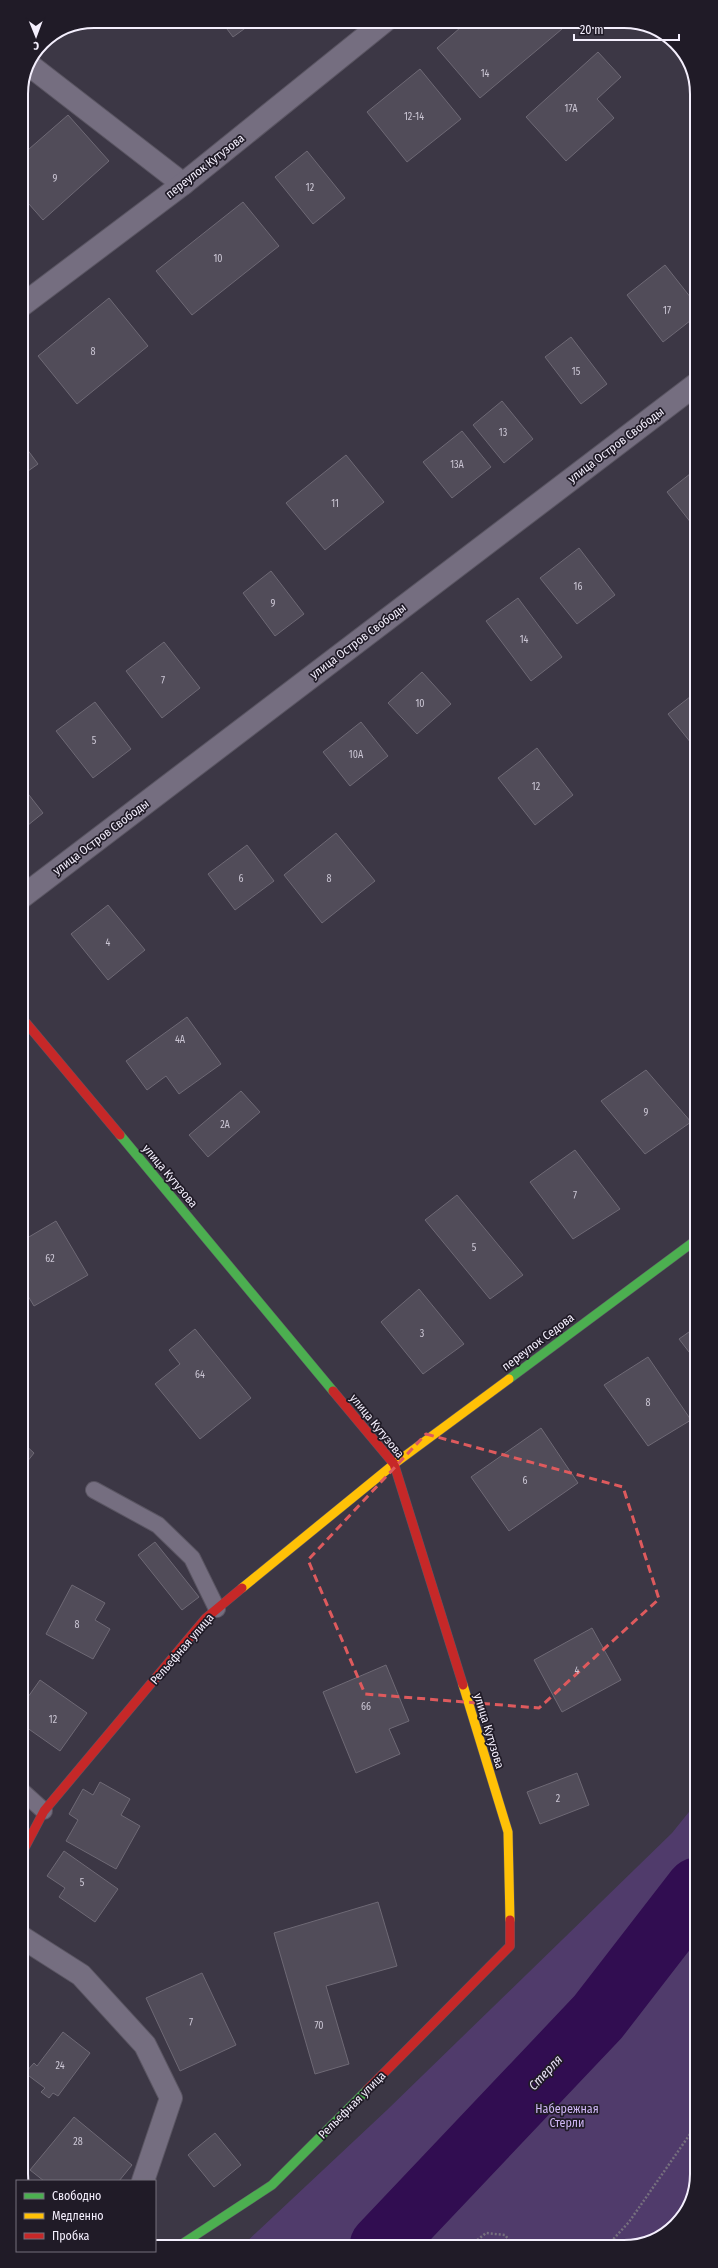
<svg xmlns="http://www.w3.org/2000/svg" width="718" height="2268" viewBox="0 0 718 2268" font-family="'Fira Sans Condensed',sans-serif">
	<style>
		.green { fill: #503b6b }
		.lines { fill: none; stroke-linecap: round; stroke-linejoin: round }
		.river { stroke: #310d51; stroke-width: 63 }
		.building { fill: #514c59; stroke: #6e6975 }
		.lane-casing { stroke: #5a5562; stroke-width: 18 }
		.street-casing { stroke: #5a5562; stroke-width: 24 }
		.fast-casing { stroke: #5a5562; stroke-width: 10 }
		.slow-casing { stroke: #5a5562; stroke-width: 10 }
		.jam-casing { stroke: #5a5562; stroke-width: 10 }
		.path { stroke: #76707e; stroke-width: 2.5; stroke-dasharray: 2 2; stroke-linecap: butt }
		.lane { stroke: #756e80; stroke-width: 16 }
		.street { stroke: #756e80; stroke-width: 22 }
		.fast { stroke: #4caf50; stroke-width: 9 }
		.slow { stroke: #ffc107; stroke-width: 9 }
		.jam { stroke: #c62828; stroke-width: 9 }
		.marked { fill: none; stroke: #de5a5d; stroke-width: 3; stroke-dasharray: 8 5; stroke-linejoin: round }
		.labels { text-anchor: middle; stroke-width: 3.5; stroke-linejoin: round; paint-order: stroke }
		.number-label { font-size: 10px; fill: #cbc6d4 }
		.street-label { font-size: 12px; fill: #f4effd; stroke: #201b27 }
		.park-label { font-size: 12px; fill: #cfb7f5; stroke: #201b27 }
		.water-label { font-size: 13px; font-style: italic; fill: #e7dff4; stroke: #201b27 }
		.rim { fill: none; stroke: #f4effd; stroke-width: 2 }
	</style>
	<rect width="100%" height="100%" fill="#3c3745"/>
	<!-- green -->
	<polygon class="green" points="697,1802 697,2174 682,2219 643,2245 242,2246 387,2110 672,1833"/>
	<g class="lines">
		<!-- river -->
		<polyline class="river" points="381,2246 598,2017 697,1889"/>
	</g>
	<!-- building -->
	<g class="building">
		<polygon points="221,21 255,21 233,37"/>
		<polygon points="468,21 555,21 562,29 480,98 437,48"/>
		<polygon points="598,52 621,77 597,99 614,118 566,161 526,117"/>
		<polygon points="420,69 461,119 407,162 367,112"/>
		<polygon points="68,115 109,161 43,220 21,195 21,156"/>
		<polygon points="307,151 345,198 313,224 275,177"/>
		<polygon points="243,202 279,246 192,315 156,271"/>
		<polygon points="665,265 695,303 695,317 663,342 627,295"/>
		<polygon points="109,298 148,346 77,404 38,356"/>
		<polygon points="571,337 607,384 581,404 545,357"/>
		<polygon points="502,401 533,439 504,463 473,425"/>
		<polygon points="462,431 491,467 452,498 423,462"/>
		<polygon points="21,441 38,464 21,476"/>
		<polygon points="346,455 384,502 325,550 286,503"/>
		<polygon points="695,470 695,528 667,492"/>
		<polygon points="579,548 615,595 577,624 540,578"/>
		<polygon points="271,571 304,614 275,636 243,593"/>
		<polygon points="518,598 562,657 531,681 486,621"/>
		<polygon points="164,642 200,688 162,718 126,671"/>
		<polygon points="422,672 451,704 417,734 388,703"/>
		<polygon points="695,693 695,748 668,714"/>
		<polygon points="95,702 131,749 93,778 56,731"/>
		<polygon points="361,722 388,756 350,786 323,752"/>
		<polygon points="537,748 573,795 535,825 498,778"/>
		<polygon points="22,786 43,813 22,830"/>
		<polygon points="336,833 375,881 322,923 284,875"/>
		<polygon points="247,845 274,881 235,910 208,874"/>
		<polygon points="108,905 145,950 108,980 71,934"/>
		<polygon points="696,1015 696,1026 690,1019"/>
		<polygon points="187,1017 221,1064 179,1094 166,1076 147,1090 126,1061"/>
		<polygon points="646,1070 691,1122 645,1154 601,1101"/>
		<polygon points="241,1091 260,1112 208,1157 189,1135"/>
		<polygon points="575,1150 620,1209 573,1239 530,1182"/>
		<polygon points="457,1195 523,1275 490,1299 425,1220"/>
		<polygon points="56,1221 88,1275 34,1306 22,1286 22,1241"/>
		<polygon points="419,1289 464,1344 423,1374 381,1322"/>
		<polygon points="696,1327 696,1361 679,1339"/>
		<polygon points="195,1329 251,1398 200,1439 155,1384 180,1364 169,1350"/>
		<polygon points="648,1357 691,1420 648,1446 604,1385"/>
		<polygon points="541,1428 578,1483 509,1531 471,1477"/>
		<polygon points="23,1443 34,1453 23,1467"/>
		<polygon points="155,1542 199,1597 182,1610 138,1555"/>
		<polygon points="72,1585 105,1603 95,1620 110,1629 93,1659 46,1634"/>
		<polygon points="592,1628 621,1680 562,1712 534,1660"/>
		<polygon points="386,1665 409,1721 389,1729 400,1754 356,1773 323,1692"/>
		<polygon points="40,1680 87,1713 60,1751 23,1725 23,1704"/>
		<polygon points="577,1773 589,1805 540,1824 527,1792"/>
		<polygon points="100,1782 130,1799 121,1815 140,1826 116,1869 66,1841 78,1820 69,1814 83,1789 93,1795"/>
		<polygon points="64,1851 118,1889 95,1922 59,1897 65,1888 47,1876"/>
		<polygon points="378,1902 397,1966 326,1986 349,2064 315,2074 274,1933"/>
		<polygon points="202,1973 236,2045 180,2071 146,1998"/>
		<polygon points="63,2032 90,2053 58,2096 53,2093 49,2098 41,2092 45,2088 25,2073 34,2063 37,2066"/>
		<polygon points="74,2117 132,2165 119,2181 44,2181 30,2170"/>
		<polygon points="215,2133 241,2165 214,2187 188,2155"/>
	</g>
	<g class="lines">
		<!-- lane casing -->
		<g class="lane-casing">
			<g id="lane">
				<polyline points="94,1490 158,1525 192,1558 217,1609"/>
				<polyline points="23,1792 44,1811"/>
			</g>
		</g>
		<!-- street casing -->
		<g class="street-casing">
			<g id="street">
				<polyline points="28,64 183,184"/>
				<polyline points="21,306 183,184 385,21"/>
				<polyline points="22,897 695,385"/>
				<polyline points="23,1938 81,1975 145,2045 171,2098 143,2181"/>
			</g>
		</g>
		<!-- fast casing -->
		<g class="fast-casing">
			<g id="fast">
				<polyline points="120,1135 333,1391"/>
				<polyline points="509,1379 696,1240"/>
				<polyline points="179,2246 272,2185 367,2090"/>
			</g>
		</g>
		<!-- slow casing -->
		<g class="slow-casing">
			<g id="slow">
				<polyline points="242,1588 394,1464 509,1379"/>
				<polyline points="463,1685 508,1832 510,1920"/>
			</g>
		</g>
		<!-- jam casing -->
		<g class="jam-casing">
			<g id="jam">
				<polyline points="22,1018 120,1135"/>
				<polyline points="333,1391 394,1464 463,1685"/>
				<polyline points="23,1851 44,1811 206,1618 242,1588"/>
				<polyline points="367,2090 510,1946 510,1920"/>
			</g>
		</g>
		<!-- path -->
		<g class="path">
			<polyline points="471,2245 486,2233 505,2235 513,2245"/>
			<polyline points="608,2245 629,2222 697,2124"/>
		</g>
		<!-- lane -->
		<use href="#lane" class="lane"/>
		<!-- street -->
		<use href="#street" class="street"/>
		<!-- fast -->
		<use href="#fast" class="fast"/>
		<!-- slow -->
		<use href="#slow" class="slow"/>
		<!-- jam -->
		<use href="#jam" class="jam"/>
	</g>
	<!-- marked area -->
	<path class="marked" d="M426,1434L623,1487L659,1599L539,1708L365,1694L308,1560Z"/>
	<g class="labels">
		<!-- number labels -->
		<g class="number-label">
			<text x="485" y="77">14</text>
			<text x="571" y="112">17А</text>
			<text x="414" y="120">12-14</text>
			<text x="55" y="182">9</text>
			<text x="310" y="191">12</text>
			<text x="218" y="262">10</text>
			<text x="667" y="314">17</text>
			<text x="93" y="355">8</text>
			<text x="576" y="375">15</text>
			<text x="503" y="436">13</text>
			<text x="457" y="468">13А</text>
			<text x="335" y="507">11</text>
			<text x="578" y="590">16</text>
			<text x="273" y="607">9</text>
			<text x="524" y="643">14</text>
			<text x="163" y="684">7</text>
			<text x="420" y="707">10</text>
			<text x="94" y="744">5</text>
			<text x="356" y="758">10А</text>
			<text x="536" y="790">12</text>
			<text x="241" y="882">6</text>
			<text x="329" y="882">8</text>
			<text x="108" y="946">4</text>
			<text x="180" y="1043">4А</text>
			<text x="646" y="1116">9</text>
			<text x="225" y="1128">2А</text>
			<text x="575" y="1199">7</text>
			<text x="474" y="1251">5</text>
			<text x="50" y="1262">62</text>
			<text x="422" y="1337">3</text>
			<text x="200" y="1378">64</text>
			<text x="648" y="1406">8</text>
			<text x="525" y="1484">6</text>
			<text x="77" y="1628">8</text>
			<text x="577" y="1674">4</text>
			<text x="366" y="1710">66</text>
			<text x="53" y="1723">12</text>
			<text x="558" y="1802">2</text>
			<text x="82" y="1886">5</text>
			<text x="191" y="2026">7</text>
			<text x="319" y="2029">70</text>
			<text x="60" y="2069">24</text>
			<text x="78" y="2145">28</text>
		</g>
		<!-- street labels -->
		<g class="street-label">
			<text transform="translate(205 166) rotate(-38)" y="4">переулок Кутузова</text>
			<text transform="translate(616 445) rotate(-37)" y="4">улица Остров Свободы</text>
			<text transform="translate(358 641) rotate(-37)" y="4">улица Остров Свободы</text>
			<text transform="translate(101 837) rotate(-37)" y="4">улица Остров Свободы</text>
			<text transform="translate(170 1176) rotate(50)" y="4">улица Кутузова</text>
			<text transform="translate(538 1342) rotate(-37)" y="4">переулок Седова</text>
			<text transform="translate(377 1426) rotate(51)" y="4">улица Кутузова</text>
			<text transform="translate(182 1649) rotate(-49)" y="4">Рельефная улица</text>
			<text transform="translate(489 1731) rotate(73)" y="4">улица Кутузова</text>
			<text transform="translate(352 2105) rotate(-45)" y="4">Рельефная улица</text>
		</g>
		<!-- park labels -->
		<g class="park-label">
			<text x="567" y="2113">Набережная<tspan x="567" dy="14">Стерли</tspan></text>
		</g>
		<!-- water labels -->
		<g class="water-label">
			<text transform="translate(545 2072) rotate(-47)" y="5">Стерля</text>
		</g>
	</g>
	<!-- crop -->
	<path d="M0 0H718V2268H0ZM94 28H624A66 66 0 0 1 690 94V2174A66 66 0 0 1 624 2240H94A66 66 0 0 1 28 2174V94A66 66 0 0 1 94 28Z" fill="#201b27" fill-rule="evenodd"/>
	<path class="rim" d="M94 28H624A66 66 0 0 1 690 94V2174A66 66 0 0 1 624 2240H94A66 66 0 0 1 28 2174V94A66 66 0 0 1 94 28Z"/>
	<!-- legend -->
	<rect x="16" y="2180" width="140" height="72" fill="#201b27" stroke="#75707d"/>
	<rect x="24" y="2193" width="20" height="6" fill="#4caf50" stroke="#75707d"/>
	<text x="52" y="2200" font-size="12" fill="#f4effd">Свободно</text>
	<rect x="24" y="2213" width="20" height="6" fill="#ffc107" stroke="#75707d"/>
	<text x="52" y="2220" font-size="12" fill="#f4effd">Медленно</text>
	<rect x="24" y="2233" width="20" height="6" fill="#c62828" stroke="#75707d"/>
	<text x="52" y="2240" font-size="12" fill="#f4effd">Пробка</text>
	<!-- north arrow -->
	<g transform="translate(36 36) rotate(179)" stroke="#201b27" stroke-width="3" paint-order="stroke">
	<path d="M0-3L7 15L0 10L-7 15Z" fill="#f4effd"/>
	<text y="-6" font-size="11" font-weight="bold" text-anchor="middle" fill="#f4effd">С</text>
	</g>
	<!-- scale -->
	<path d="M574 34v6h105v-6" fill="none" stroke="#f4effd" stroke-width="2"/>
	<text x="580" y="34" font-size="12" fill="#f4effd" stroke="#201b27" stroke-width="3" paint-order="stroke">20 m</text>
</svg>
